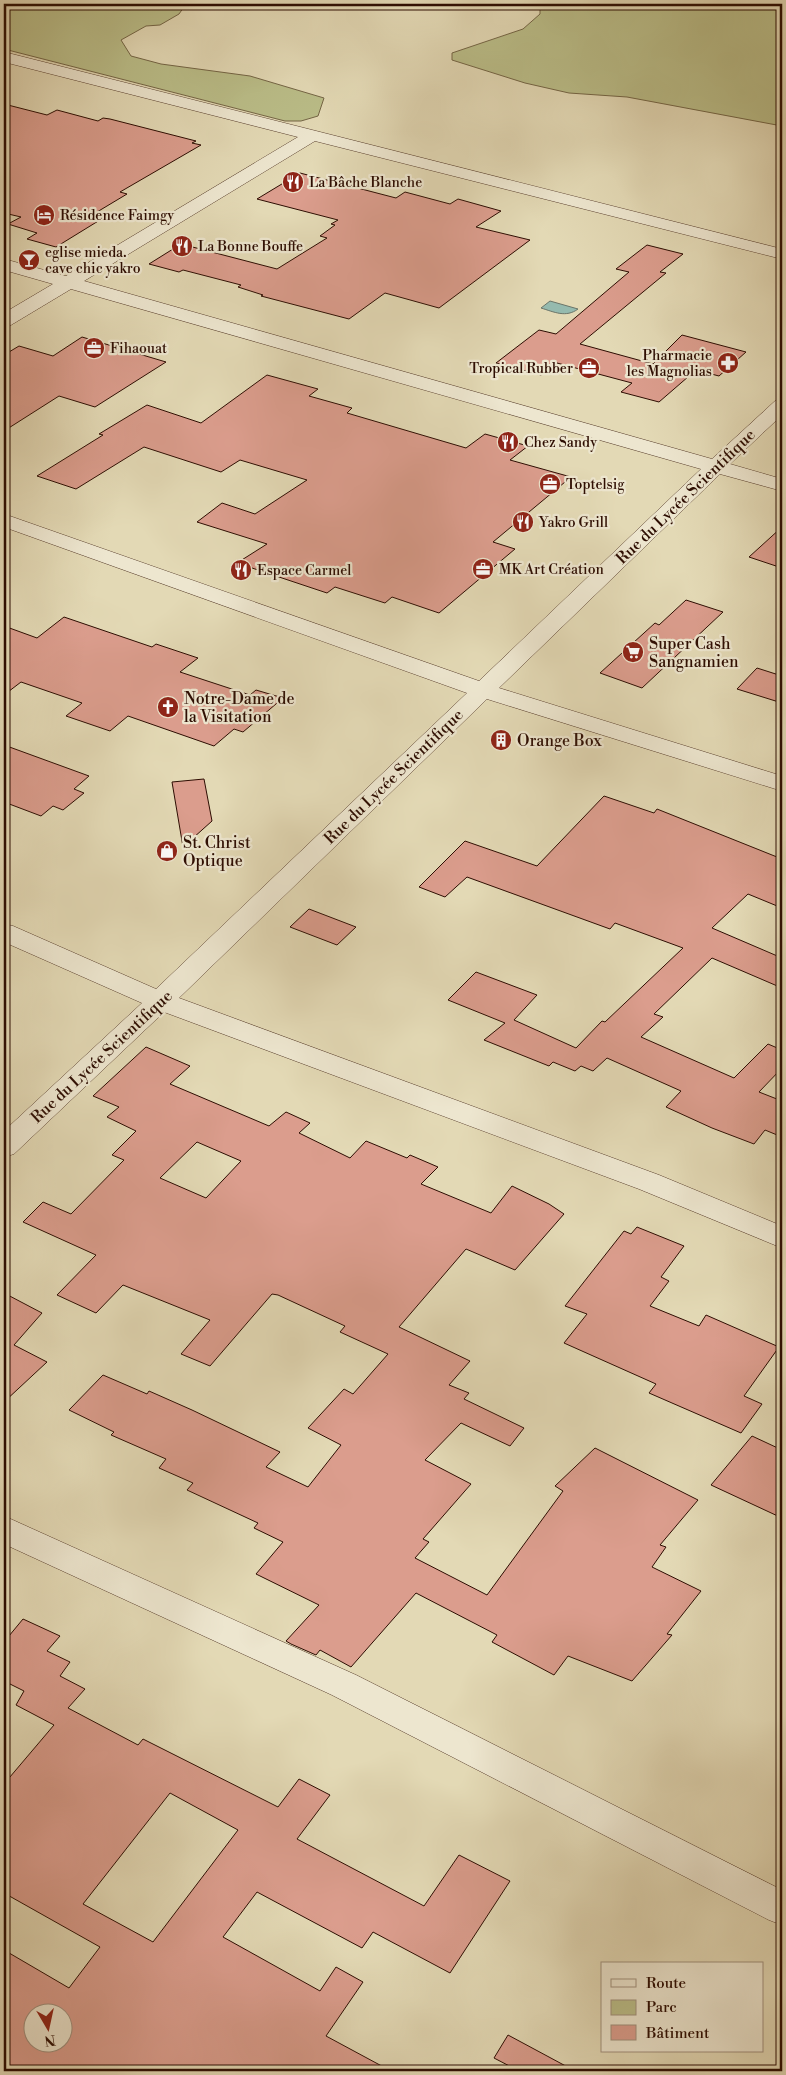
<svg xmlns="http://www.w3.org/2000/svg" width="786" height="2075" viewBox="0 0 786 2075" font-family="'Libre Bodoni',serif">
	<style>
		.green { fill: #babd88; stroke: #746545 }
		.water { fill: #95baae; stroke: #6b7569 }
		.building { fill: #db9d8d; stroke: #2d0d02; fill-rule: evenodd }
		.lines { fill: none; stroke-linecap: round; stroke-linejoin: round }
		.minor-casing { stroke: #5a402f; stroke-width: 1 }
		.minor { fill: #ede6cf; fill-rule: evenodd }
		.labels { text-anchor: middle; stroke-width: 4.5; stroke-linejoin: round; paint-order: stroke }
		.far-poi-label { font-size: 14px; fill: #2d0d02; stroke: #ede6cf; text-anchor: start }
		.street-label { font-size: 16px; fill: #2d0d02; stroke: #ede6cf }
		.poi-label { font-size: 16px; fill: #2d0d02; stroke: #ede6cf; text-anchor: start }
	</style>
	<rect width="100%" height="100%" fill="#e3d9b5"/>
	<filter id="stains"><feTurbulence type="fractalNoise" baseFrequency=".004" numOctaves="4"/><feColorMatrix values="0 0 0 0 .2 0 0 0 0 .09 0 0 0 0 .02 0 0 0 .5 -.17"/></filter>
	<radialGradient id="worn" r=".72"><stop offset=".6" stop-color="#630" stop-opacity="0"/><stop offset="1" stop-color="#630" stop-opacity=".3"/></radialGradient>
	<!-- green -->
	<g class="green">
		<polygon points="4,4 186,4 179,14 160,25 146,26 121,40 131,56 161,64 250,76 324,98 318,116 301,121 285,121 4,49"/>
		<polygon points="540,4 782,4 782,126 627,97 569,93 525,83 452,60 452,53 523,29 540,14"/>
	</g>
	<!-- water -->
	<path class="water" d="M550,301L578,309C566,318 554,312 541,308Z"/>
	<!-- building -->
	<g class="building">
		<polygon points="4,104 47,115 57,110 98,121 103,118 110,119 196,141 192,143 201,145 120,192 127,194 97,212 108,215 56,247 27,239 37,233 8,224 21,217 4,213"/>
		<polygon points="300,173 396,198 405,192 450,204 458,199 501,211 476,227 530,240 439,308 385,293 349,319 261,296 263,295 238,287 241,285 183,270 179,272 149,264 181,244 277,269 327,238 320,236 335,225 331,224 338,220 257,199"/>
		<polygon points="647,245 683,254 660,272 666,273 580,344 653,364 682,335 746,352 719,376 696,370 659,402 621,392 632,383 557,363 541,375 496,363 539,330 556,334 629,272 616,269"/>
		<polygon points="82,337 166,362 95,407 59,396 4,431 4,355 19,346 53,356"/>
		<polygon points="267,375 318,389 309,396 352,408 347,413 466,448 485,434 528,446 510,460 571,477 493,542 515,549 439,613 392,597 385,603 335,587 327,593 237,563 267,544 197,522 222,503 255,514 307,480 240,460 221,472 144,447 76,489 37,476 103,435 99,434 147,405 201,423"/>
		<polygon points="782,527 782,568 749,557"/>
		<polygon points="686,600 723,612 642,688 600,673 655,623 659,625"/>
		<polygon points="64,617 152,647 156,644 198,658 180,672 250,695 256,690 283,698 243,732 234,729 214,746 128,716 110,731 66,716 82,703 21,682 4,695 4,626 37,638"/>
		<polygon points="757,668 782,676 782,703 737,689"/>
		<polygon points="4,745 89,776 74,789 84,793 63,810 53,806 41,816 4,802"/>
		<polygon points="204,779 212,821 183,847 172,782"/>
		<polygon points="604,796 654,813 657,809 782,859 782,908 748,894 712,928 782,958 782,988 712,958 654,1014 663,1017 641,1037 734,1078 768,1044 782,1050 782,1068 759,1092 782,1101 782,1137 765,1130 754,1144 712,1128 666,1107 681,1091 607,1058 593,1071 581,1066 575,1071 553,1062 549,1066 484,1040 505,1023 448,1000 476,972 537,995 514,1020 576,1048 602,1021 605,1022 683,948 615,923 610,929 467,877 445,897 419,887 465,841 537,866"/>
		<polygon points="309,909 356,927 337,945 290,927"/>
		<path d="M146,1047L190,1066L170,1084L269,1126L286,1112L310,1123L299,1133L350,1158L366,1141L407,1158L410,1155L438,1167L421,1184L491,1213L512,1186L549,1204L564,1214L515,1270L466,1249L399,1327L470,1361L449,1385L469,1393L464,1399L524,1428L510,1446L461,1423L425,1460L471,1484L423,1539L429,1542L415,1558L487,1595L563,1491L555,1486L595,1448L698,1500L660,1545L666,1547L652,1567L701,1591L667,1634L672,1635L632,1681L568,1656L554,1675L492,1642L497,1635L416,1593L351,1667L320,1650L316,1655L291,1644L286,1641L319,1605L256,1574L283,1542L254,1528L258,1523L187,1490L193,1483L159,1468L166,1459L111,1435L114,1432L69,1410L103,1375L147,1394L149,1391L192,1410L280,1452L266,1467L308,1487L341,1445L308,1428L344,1389L353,1394L388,1354L340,1332L345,1326L278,1295L272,1294L210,1366L181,1354L210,1320L123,1285L96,1313L57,1295L96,1255L23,1222L43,1202L71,1214L124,1160L112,1155L136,1131L107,1117L119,1107L93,1096ZM197,1142L241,1161L206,1198L160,1178Z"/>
		<polygon points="637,1227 684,1246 661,1277 669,1281 650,1306 699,1326 706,1315 779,1347 744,1396 762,1404 741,1433 649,1393 656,1384 564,1343 587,1314 565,1306 624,1231 631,1234"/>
		<polygon points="4,1293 42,1313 14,1345 47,1362 4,1402"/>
		<polygon points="752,1436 782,1450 782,1518 711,1485"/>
		<path d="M23,1619L60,1636L47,1651L70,1662L60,1676L85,1689L68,1708L138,1745L143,1739L278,1807L299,1779L330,1795L297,1839L424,1906L459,1855L510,1881L450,1973L373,1932L362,1948L257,1892L223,1937L320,1991L336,1967L363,1982L326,2036L391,2071H4V1950L69,1988L100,1947L4,1893V1784L54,1725L16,1705L24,1691L4,1681V1642ZM170,1793L238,1830L153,1942L83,1904ZM32,2012H62V2042H32Z"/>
		<polygon points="508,2035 575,2071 519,2071 494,2058"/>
	</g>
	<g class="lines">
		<!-- minor casing -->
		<g class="minor-casing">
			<g id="minor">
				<polygon points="4,52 782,249 782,259 315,141 84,281 712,459 775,401 782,399 782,415 730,464 782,479 782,491 720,474 499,688 782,776 782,791 487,699 179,998 659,1175 782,1226 782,1248 639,1189 164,1012 14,1154 4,1157 4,1131 142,1003 4,942 4,924 13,926 156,989 467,693 4,527 4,514 479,681 701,469 71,289 11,325 4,327 4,313 53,284 4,270 4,259 66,276 298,137 4,62"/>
				<polygon points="4,1516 356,1675 782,1890 782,1925 769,1920 332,1695 4,1544"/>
			</g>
		</g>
		<!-- minor -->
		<use href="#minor" class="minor"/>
	</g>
	<!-- icons -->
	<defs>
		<g id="restaurant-disc" transform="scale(1.125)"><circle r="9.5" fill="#8f2418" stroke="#ede6cf"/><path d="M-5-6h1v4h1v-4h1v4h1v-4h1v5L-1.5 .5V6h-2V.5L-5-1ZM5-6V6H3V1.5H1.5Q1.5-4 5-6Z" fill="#fff"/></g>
		<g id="hotel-disc" transform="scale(1.125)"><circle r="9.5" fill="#8f2418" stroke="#ede6cf"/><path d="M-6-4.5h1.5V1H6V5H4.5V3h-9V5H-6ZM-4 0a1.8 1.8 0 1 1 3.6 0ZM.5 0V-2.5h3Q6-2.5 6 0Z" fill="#fff"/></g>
		<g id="bar-disc" transform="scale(1.125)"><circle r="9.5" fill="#8f2418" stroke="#ede6cf"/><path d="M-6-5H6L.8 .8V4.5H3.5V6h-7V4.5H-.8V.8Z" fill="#fff"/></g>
		<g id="office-disc" transform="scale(1.125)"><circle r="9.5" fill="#8f2418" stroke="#ede6cf"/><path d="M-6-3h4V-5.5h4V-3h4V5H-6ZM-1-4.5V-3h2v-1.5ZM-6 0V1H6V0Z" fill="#fff"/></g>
		<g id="pharmacy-disc" transform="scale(1.125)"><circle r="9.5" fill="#8f2418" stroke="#ede6cf"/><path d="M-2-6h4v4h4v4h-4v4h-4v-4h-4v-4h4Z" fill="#fff"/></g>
		<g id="supermarket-disc" transform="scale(1.125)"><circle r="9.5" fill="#8f2418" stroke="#ede6cf"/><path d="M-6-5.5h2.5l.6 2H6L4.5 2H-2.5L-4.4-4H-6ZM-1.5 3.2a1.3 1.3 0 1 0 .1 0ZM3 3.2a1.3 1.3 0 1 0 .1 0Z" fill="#fff"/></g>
		<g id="church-disc" transform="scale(1.125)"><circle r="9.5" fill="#8f2418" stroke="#ede6cf"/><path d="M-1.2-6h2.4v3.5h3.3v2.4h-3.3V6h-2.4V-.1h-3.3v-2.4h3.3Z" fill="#fff"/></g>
		<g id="building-disc" transform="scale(1.125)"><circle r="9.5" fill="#8f2418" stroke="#ede6cf"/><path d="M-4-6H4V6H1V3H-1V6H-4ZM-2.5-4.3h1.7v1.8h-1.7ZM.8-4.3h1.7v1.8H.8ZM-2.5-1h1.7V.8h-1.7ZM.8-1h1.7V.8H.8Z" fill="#fff"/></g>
		<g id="shop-disc" transform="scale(1.125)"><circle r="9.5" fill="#8f2418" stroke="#ede6cf"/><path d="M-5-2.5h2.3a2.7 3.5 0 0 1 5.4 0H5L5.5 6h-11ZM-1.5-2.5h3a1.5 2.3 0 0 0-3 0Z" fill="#fff"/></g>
	</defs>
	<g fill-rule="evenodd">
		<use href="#restaurant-disc" x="293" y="182"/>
		<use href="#hotel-disc" x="44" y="215"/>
		<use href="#restaurant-disc" x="182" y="246"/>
		<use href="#bar-disc" x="29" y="260"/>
		<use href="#office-disc" x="94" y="348"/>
		<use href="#pharmacy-disc" x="728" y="363"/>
		<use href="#office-disc" x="589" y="368"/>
		<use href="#restaurant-disc" x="508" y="442"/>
		<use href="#office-disc" x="550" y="484"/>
		<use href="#restaurant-disc" x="523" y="522"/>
		<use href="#office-disc" x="483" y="569"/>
		<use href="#restaurant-disc" x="241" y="570"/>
		<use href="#supermarket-disc" x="633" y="652"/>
		<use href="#church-disc" x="168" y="707"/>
		<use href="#building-disc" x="501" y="740"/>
		<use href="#shop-disc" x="167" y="851"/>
	</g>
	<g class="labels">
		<!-- far-poi labels -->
		<g class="far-poi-label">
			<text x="309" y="187">La Bâche Blanche</text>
			<text x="60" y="220">Résidence Faimgy</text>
			<text x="198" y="251">La Bonne Bouffe</text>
			<text x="45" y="257">eglise mieda.<tspan x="45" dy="16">cave chic yakro</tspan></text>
			<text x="110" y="353">Fihaouat</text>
			<text x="712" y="360" text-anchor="end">Pharmacie<tspan x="712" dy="16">les Magnolias</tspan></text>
			<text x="573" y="373" text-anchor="end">Tropical Rubber</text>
			<text x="524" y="447">Chez Sandy</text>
			<text x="566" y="489">Toptelsig</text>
			<text x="539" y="527">Yakro Grill</text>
			<text x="499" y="574">MK Art Création</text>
			<text x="257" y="575">Espace Carmel</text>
		</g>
		<!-- street labels -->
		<g class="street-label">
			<text transform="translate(685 496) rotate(-44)" y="6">Rue du Lycée Scientifique</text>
			<text transform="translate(393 776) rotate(-44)" y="6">Rue du Lycée Scientifique</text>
			<text transform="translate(101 1056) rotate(-43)" y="6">Rue du Lycée Scientifique</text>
		</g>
		<!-- poi labels -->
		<g class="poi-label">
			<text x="649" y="649">Super Cash<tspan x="649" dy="18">Sangnamien</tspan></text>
			<text x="184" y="704">Notre-Dame de<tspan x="184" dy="18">la Visitation</tspan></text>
			<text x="517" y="746">Orange Box</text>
			<text x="183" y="848">St. Christ<tspan x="183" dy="18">Optique</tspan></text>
		</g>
	</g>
	<!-- margin -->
	<rect width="786" height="2075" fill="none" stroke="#e3d9b5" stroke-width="20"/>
	<rect x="5" y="5" width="776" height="2065" fill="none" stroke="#2d0d02" stroke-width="2.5"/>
	<rect x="10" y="10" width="766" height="2055" fill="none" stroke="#2d0d02"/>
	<!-- legend -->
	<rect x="601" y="1962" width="162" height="90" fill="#ede6cf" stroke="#a08f7d"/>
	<rect x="611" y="1979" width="25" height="8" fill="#ede6cf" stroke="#a08f7d"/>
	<text x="646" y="1988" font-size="15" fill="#2d0d02">Route</text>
	<rect x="611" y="2000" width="25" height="15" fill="#babd88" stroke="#a08f7d"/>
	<text x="646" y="2012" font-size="15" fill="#2d0d02">Parc</text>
	<rect x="611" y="2025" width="25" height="15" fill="#db9d8d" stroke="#a08f7d"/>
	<text x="646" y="2038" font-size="15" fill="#2d0d02">Bâtiment</text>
	<!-- north arrow -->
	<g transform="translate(48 2028) rotate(171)"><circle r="24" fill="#ede6cf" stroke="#a08f7d"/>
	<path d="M0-4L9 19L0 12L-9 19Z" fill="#8f2418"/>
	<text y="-8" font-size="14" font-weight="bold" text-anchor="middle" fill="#2d0d02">N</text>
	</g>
	<rect width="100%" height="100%" filter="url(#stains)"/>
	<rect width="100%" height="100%" fill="url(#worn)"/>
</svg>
